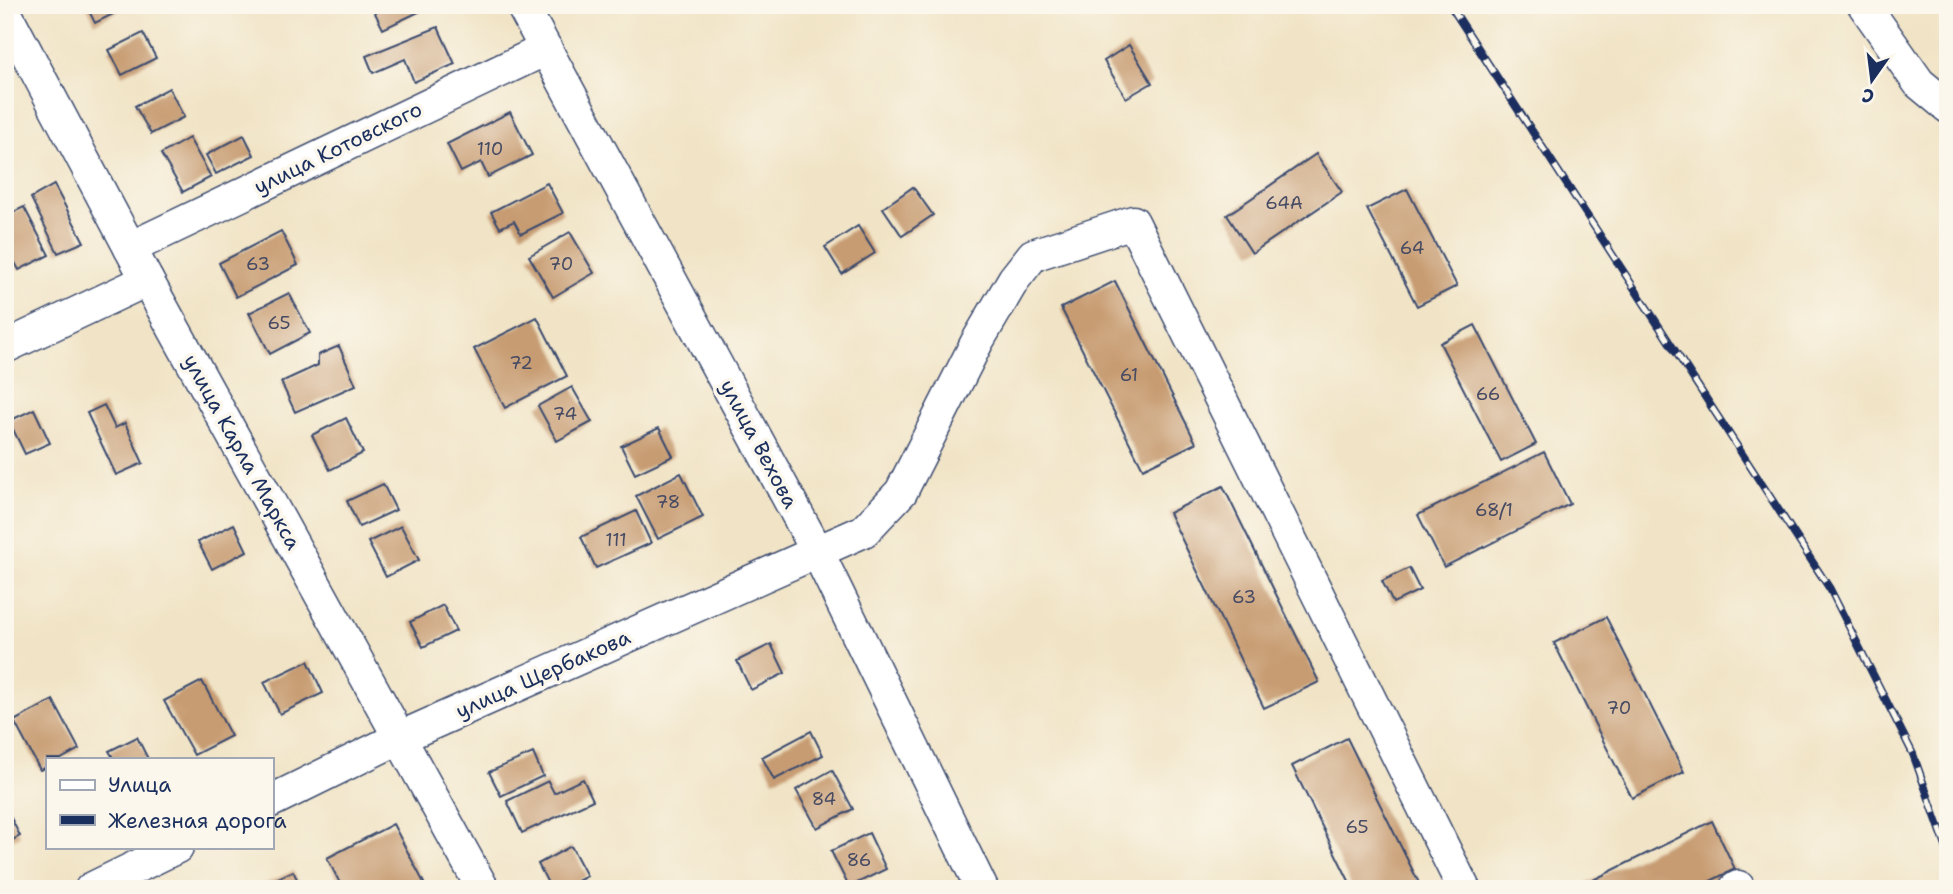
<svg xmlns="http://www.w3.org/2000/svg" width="1953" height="894" viewBox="0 0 1953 894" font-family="'Shantell Sans',sans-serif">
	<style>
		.building { fill: #c79c72 }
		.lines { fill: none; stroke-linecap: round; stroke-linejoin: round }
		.minor-casing { stroke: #3b4a6e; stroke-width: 35 }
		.minor { stroke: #fff; stroke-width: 32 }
		.rail-casing { stroke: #1b2f5e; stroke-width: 8 }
		.rail { stroke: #fbf7ec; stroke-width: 5; stroke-dasharray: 16; stroke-linecap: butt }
		.labels { text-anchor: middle; stroke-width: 7; stroke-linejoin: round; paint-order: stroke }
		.number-label { font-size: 18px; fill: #464a63 }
		.street-label { font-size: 21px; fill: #1b2f5e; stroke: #fbf7ec }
	</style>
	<rect width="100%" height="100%" fill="#fbf7ec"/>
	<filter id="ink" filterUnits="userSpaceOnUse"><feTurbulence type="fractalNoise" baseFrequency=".0143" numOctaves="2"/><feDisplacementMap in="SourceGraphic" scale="14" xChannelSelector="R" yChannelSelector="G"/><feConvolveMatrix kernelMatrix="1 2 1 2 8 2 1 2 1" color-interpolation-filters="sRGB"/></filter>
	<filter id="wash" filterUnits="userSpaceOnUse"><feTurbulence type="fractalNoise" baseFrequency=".00686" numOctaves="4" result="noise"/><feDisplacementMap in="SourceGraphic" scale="28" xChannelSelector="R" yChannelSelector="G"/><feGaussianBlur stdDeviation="1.57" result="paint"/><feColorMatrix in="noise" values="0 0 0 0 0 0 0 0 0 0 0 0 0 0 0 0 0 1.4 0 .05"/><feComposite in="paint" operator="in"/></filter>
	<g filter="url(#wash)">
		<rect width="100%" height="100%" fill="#f1e4c6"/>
		<g id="blocks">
			<!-- building -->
			<g class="building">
				<polygon points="86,5 131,5 95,23"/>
				<polygon points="376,5 425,5 427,8 383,29 372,7"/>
				<polygon points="438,27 455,64 414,82 405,59 373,73 366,56"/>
				<polygon points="143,33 156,58 122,75 109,50"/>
				<polygon points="1129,45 1152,83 1126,98 1104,61"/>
				<polygon points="169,88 184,117 151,134 135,106"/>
				<polygon points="510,112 532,155 488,177 481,162 461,172 447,144"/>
				<polygon points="244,135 254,155 216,174 206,155"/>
				<polygon points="189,138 211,177 183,192 161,154"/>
				<polygon points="1316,154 1342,192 1252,253 1227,215"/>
				<polygon points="547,183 563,213 521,234 514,221 500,228 491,212"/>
				<polygon points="54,185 84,242 58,253 31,198"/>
				<polygon points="913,187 933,215 902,236 883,208"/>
				<polygon points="1407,189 1457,286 1417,306 1367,209"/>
				<polygon points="24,207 49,255 19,270 5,244 5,216"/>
				<polygon points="858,226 875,253 842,274 825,247"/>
				<polygon points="281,231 298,265 236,297 219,263"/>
				<polygon points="570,232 594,273 553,297 529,256"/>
				<polygon points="1115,281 1196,443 1143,469 1061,308"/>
				<polygon points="289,293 310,333 270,354 249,313"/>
				<polygon points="537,317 567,376 505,408 474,349"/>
				<polygon points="1475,325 1536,444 1501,462 1440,343"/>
				<polygon points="339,346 356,385 295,412 281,382 318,365 318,355"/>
				<polygon points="572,387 592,422 557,441 538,406"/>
				<polygon points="104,405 115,428 125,423 143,463 116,475 87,413"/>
				<polygon points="34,409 50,443 25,454 9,421"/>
				<polygon points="346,418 363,453 330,470 312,435"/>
				<polygon points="659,428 673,456 635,474 621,446"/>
				<polygon points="1544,452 1570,504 1444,567 1418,515"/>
				<polygon points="681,473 703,517 658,539 636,496"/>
				<polygon points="383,484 396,510 359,527 347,501"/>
				<polygon points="1223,486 1319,682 1264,708 1169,513"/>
				<polygon points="636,511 651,543 596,568 581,537"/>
				<polygon points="234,524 247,551 212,569 198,542"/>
				<polygon points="401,526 419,560 386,577 368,542"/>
				<polygon points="1409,568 1420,590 1393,603 1382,581"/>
				<polygon points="443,605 456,631 423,647 410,622"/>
				<polygon points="1606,617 1684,772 1632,798 1554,643"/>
				<polygon points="771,644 785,673 751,690 737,661"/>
				<polygon points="308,661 323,693 280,714 264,682"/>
				<polygon points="202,681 231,736 194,755 164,701"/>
				<polygon points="53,700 79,749 61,759 47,759 47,767 40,770 14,721"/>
				<polygon points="811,731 823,755 774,780 762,757"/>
				<polygon points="137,737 148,759 114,759 109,751"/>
				<polygon points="1347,738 1422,889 1353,889 1292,766"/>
				<polygon points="533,753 543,776 501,796 489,772"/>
				<polygon points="832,770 853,809 817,828 796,790"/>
				<polygon points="583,779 593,800 522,833 507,801 548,781 554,793"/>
				<polygon points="5,806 20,836 5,844"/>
				<polygon points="1712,821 1735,869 1694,889 1575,889"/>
				<polygon points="393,824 424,883 413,889 343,889 327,858"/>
				<polygon points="869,833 886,869 849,887 831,851"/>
				<polygon points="571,846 587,876 563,889 551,889 538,864"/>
				<polygon points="293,871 302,889 268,889 265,884"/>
			</g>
		</g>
	</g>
	<g filter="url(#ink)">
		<use href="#blocks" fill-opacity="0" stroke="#3b4a6e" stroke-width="2"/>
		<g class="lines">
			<!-- minor casing -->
			<g class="minor-casing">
				<g id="minor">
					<polyline points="522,5 817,551 982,889"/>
					<polyline points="1864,5 1919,83 1948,107"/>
					<polyline points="5,12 147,280 483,889"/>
					<polyline points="130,248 546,49"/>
					<polyline points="5,347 147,280"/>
					<polyline points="271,801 399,738 864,531 901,492 977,342 1014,279 1033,255 1133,222 1464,889"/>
					<polyline points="91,889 177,847"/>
					<polyline points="1735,889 1738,887"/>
				</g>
			</g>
			<!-- minor -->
			<use href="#minor" class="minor"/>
			<!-- rail casing -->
			<g class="rail-casing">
				<polyline id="rail" points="1450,5 1830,589 1913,754 1948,852"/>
			</g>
			<!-- rail -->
			<use href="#rail" class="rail"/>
		</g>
	</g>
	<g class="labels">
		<!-- number labels -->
		<g class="number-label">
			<text x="490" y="155">110</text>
			<text x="1284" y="209">64А</text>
			<text x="1412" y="254">64</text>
			<text x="258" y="270">63</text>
			<text x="561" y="270">70</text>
			<text x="279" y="329">65</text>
			<text x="521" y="369">72</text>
			<text x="1129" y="381">61</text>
			<text x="1488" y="400">66</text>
			<text x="565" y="420">74</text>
			<text x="668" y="508">78</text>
			<text x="1494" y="516">68/1</text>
			<text x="616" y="546">111</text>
			<text x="1244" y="603">63</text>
			<text x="1619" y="714">70</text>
			<text x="824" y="805">84</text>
			<text x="1357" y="833">65</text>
			<text x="859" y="866">86</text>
		</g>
		<!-- street labels -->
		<g class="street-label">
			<text transform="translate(338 148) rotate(-26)" y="7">улица Котовского</text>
			<text transform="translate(759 444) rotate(62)" y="7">улица Вехова</text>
			<text transform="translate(242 452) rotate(61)" y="7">улица Карла Маркса</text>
			<text transform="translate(543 674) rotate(-24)" y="7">улица Щербакова</text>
		</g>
	</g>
	<!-- margin -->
	<rect width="1953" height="894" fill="none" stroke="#fbf7ec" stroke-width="28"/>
	<!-- legend -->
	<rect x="46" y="758" width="228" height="91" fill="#fbf7ec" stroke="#a1a7b3" stroke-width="2"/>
	<rect x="60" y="780" width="35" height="10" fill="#ffffff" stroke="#a1a7b3" stroke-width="2"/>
	<text x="108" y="792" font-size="21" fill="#1b2f5e">Улица</text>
	<rect x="60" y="815" width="35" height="10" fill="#1b2f5e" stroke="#a1a7b3" stroke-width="2"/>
	<text x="108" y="828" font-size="21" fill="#1b2f5e">Железная дорога</text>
	<!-- north arrow -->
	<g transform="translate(1872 80) rotate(194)" stroke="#fbf7ec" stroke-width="5" paint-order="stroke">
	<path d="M0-5L12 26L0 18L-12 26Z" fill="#1b2f5e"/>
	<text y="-10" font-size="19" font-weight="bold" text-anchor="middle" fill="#1b2f5e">С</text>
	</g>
</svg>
